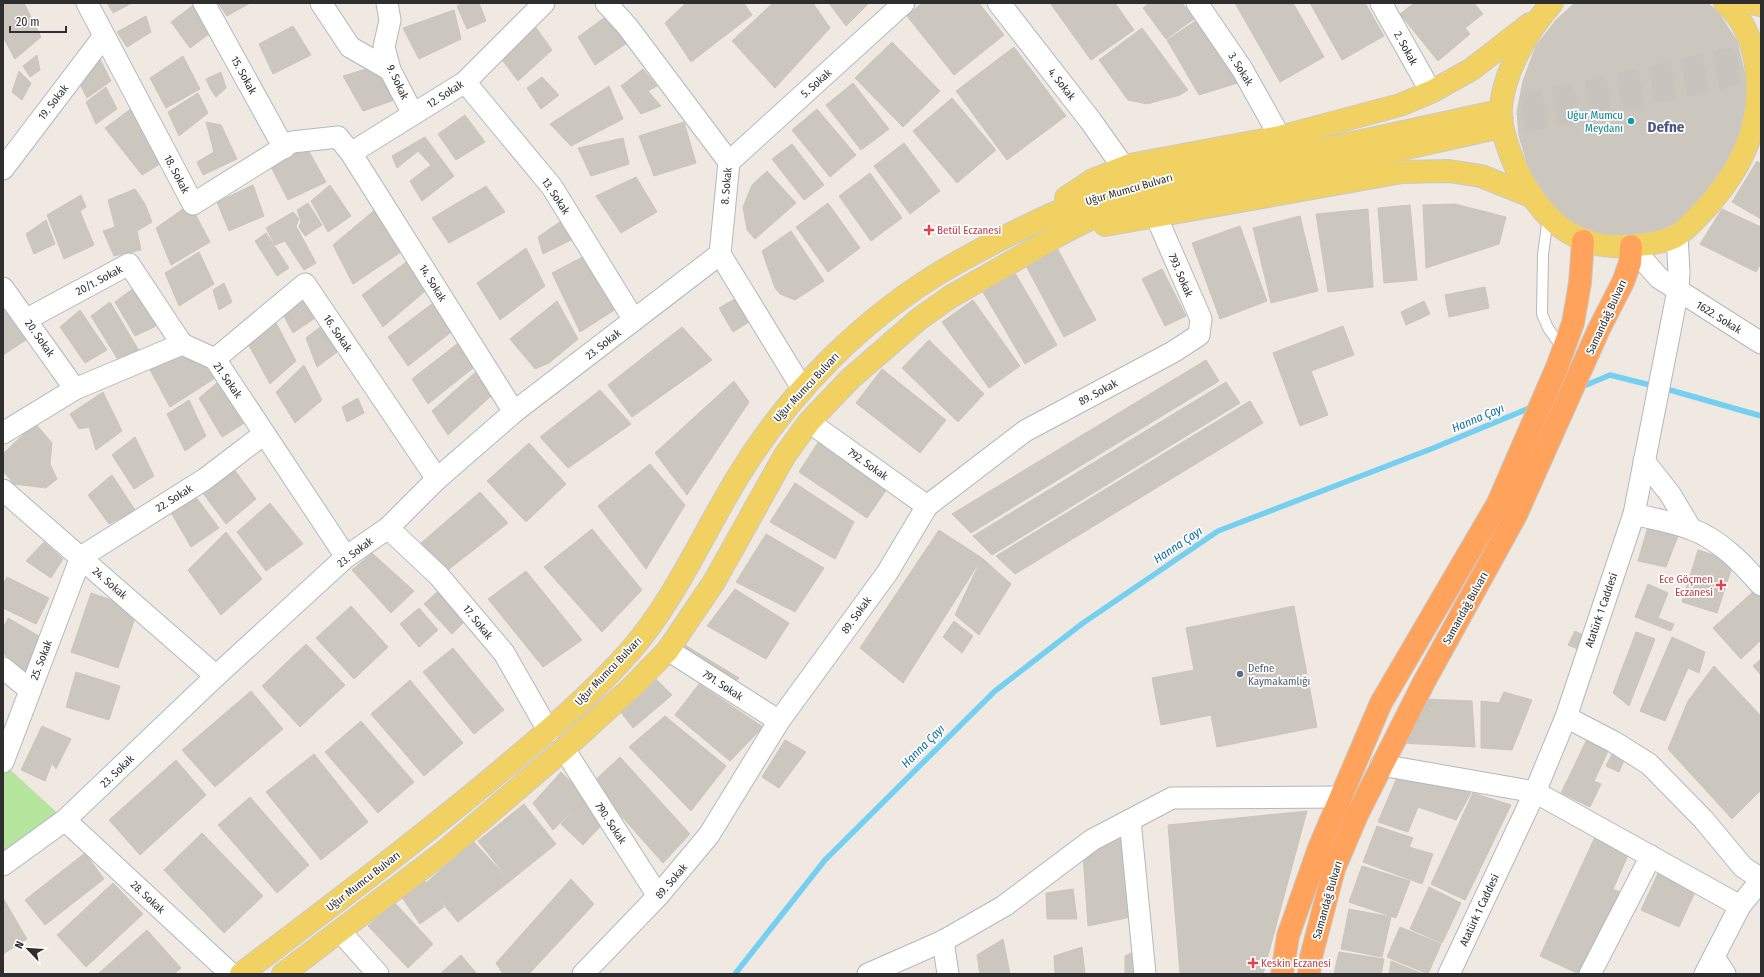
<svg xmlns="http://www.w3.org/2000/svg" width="1764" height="977" viewBox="0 0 1764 977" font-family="'Fira Sans Condensed',sans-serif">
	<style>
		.green { fill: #b6e59e }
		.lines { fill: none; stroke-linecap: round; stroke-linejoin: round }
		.stream { stroke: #75cff0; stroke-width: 5.5 }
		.building { fill: #cbc7bf; stroke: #cbc5ba }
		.primary-tunnel { stroke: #c8c4bd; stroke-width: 22; stroke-dasharray: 22 11; stroke-linecap: butt }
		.lane-casing { stroke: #b4b7c1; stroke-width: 12 }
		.street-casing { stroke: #b4b7c1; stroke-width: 23 }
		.secondary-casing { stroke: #b4b7c1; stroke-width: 24 }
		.primary-casing { stroke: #c9c9c9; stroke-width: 24 }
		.highway-casing { stroke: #c9c9c9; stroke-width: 24 }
		.lane { stroke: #fff; stroke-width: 10 }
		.street { stroke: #fff; stroke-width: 21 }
		.secondary { stroke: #fff; stroke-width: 22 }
		.primary { stroke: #f2d163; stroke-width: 22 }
		.highway { stroke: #ffa35c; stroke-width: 22 }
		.culture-dot { fill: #0f9aa8; stroke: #fff; stroke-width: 1.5 }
		.health-dot { fill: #e0444e; stroke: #fff; stroke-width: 1.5 }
		.service-dot { fill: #5c6f8a; stroke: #fff; stroke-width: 1.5 }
		.labels { text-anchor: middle; stroke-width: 3.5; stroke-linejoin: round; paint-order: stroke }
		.street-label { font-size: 11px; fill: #2e2e2e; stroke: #fff }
		.culture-label { font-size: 11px; fill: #0d838f; stroke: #fff; text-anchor: end }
		.health-label { font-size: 11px; fill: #be3a42; stroke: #fff; text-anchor: start }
		.service-label { font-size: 11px; fill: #4e5e75; stroke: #fff; text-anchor: start }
		.water-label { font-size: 12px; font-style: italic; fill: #0d6fa3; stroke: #fff }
		.district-label { font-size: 15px; font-weight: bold; fill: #4d5680; stroke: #fff }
	</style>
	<rect width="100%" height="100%" fill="#efe9e1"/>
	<!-- green -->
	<polygon class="green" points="3,763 65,820 3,865"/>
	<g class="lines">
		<!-- stream -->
		<g class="stream">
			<polyline points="1579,388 1610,375 1654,386"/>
			<polyline points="1663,388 1761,416"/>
			<polyline points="735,974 825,860 995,691 1083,623 1218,531 1431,449 1532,407"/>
		</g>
	</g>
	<!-- building -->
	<g class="building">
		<polygon points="3,3 24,3 41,37 15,59 3,37"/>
		<polygon points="107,3 132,3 113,13"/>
		<polygon points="196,3 217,28 190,48 171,22"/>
		<polygon points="218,3 250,3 227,16"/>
		<polygon points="462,3 479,3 486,21 467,29 457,6"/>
		<polygon points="686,3 744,3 752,15 691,62 665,23"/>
		<polygon points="773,3 813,3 830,28 775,88 732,41"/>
		<polygon points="829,3 869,3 846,26"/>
		<polygon points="922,3 979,3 1004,35 954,75 907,16"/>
		<polygon points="1050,3 1115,3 1134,30 1091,60"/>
		<polygon points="1149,3 1182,3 1194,19 1166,39 1143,8"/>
		<polygon points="1235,3 1293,3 1324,57 1280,82"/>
		<polygon points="1310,3 1365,3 1384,36 1342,60"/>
		<polygon points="1414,3 1474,3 1483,14 1465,28 1470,34 1438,61 1400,14"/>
		<polygon points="1575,3 1708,3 1718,12 1737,41 1750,96 1743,131 1729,165 1686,218 1647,235 1597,235 1557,214 1531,175 1519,136 1517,112 1523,81 1536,46 1556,20"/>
		<polygon points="454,10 461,39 419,59 403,28"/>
		<polygon points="612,12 627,43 595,65 578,37"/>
		<polygon points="146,16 151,32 127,47 117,32"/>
		<polygon points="1203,16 1244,81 1199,95 1167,40"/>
		<polygon points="530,19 552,50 518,81 497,53"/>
		<polygon points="293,26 311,55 273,74 259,44"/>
		<polygon points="1142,28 1188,90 1180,95 1147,104 1128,100 1099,60"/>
		<polygon points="892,42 940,91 903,127 855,78"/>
		<polygon points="1014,47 1066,116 1007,160 956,91"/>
		<polygon points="37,55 40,70 30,77 23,66"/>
		<polygon points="183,56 200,89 166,108 150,78"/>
		<polygon points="100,59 111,81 87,98 76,76"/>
		<polygon points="379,65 397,99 363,111 343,76"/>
		<polygon points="643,69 657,86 648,91 661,106 641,114 621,86"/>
		<polygon points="19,71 31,83 22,100 12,92"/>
		<polygon points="221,72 226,88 216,97 211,90 206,79"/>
		<polygon points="542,77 559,95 541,109 527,88"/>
		<polygon points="853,83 889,129 861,150 826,105"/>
		<polygon points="609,86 623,119 571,146 550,124"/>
		<polygon points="106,87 117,109 96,124 86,102"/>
		<polygon points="198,93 208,113 179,136 168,112"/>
		<polygon points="952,98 996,150 957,183 913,131"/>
		<polygon points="132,108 165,161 142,175 105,128"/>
		<polygon points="817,109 856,155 830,177 792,130"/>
		<polygon points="465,115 485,142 456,160 438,134"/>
		<polygon points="206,122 221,125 237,159 203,175 197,162 214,152"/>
		<polygon points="684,122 696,163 654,176 639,136"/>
		<polygon points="425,137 454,176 422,201 410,181 431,165 418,151 397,168 392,156"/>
		<polygon points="623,138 629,164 591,176 578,148"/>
		<polygon points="904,143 940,191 910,214 874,166"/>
		<polygon points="792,144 824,185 804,200 772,159"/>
		<polygon points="307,148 326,182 288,200 270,165"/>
		<polygon points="1757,161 1761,164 1761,219 1732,202"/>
		<polygon points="767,171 796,203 755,239 747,230 743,207 752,185"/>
		<polygon points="870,173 902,218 871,241 839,196"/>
		<polygon points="636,177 657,212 621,233 596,196"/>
		<polygon points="253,185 264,216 229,231 217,202"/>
		<polygon points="330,185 351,216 328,232 311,201"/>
		<polygon points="486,186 505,212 449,243 432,218"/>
		<polygon points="135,189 145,204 152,222 137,231 141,250 114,256 103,231 115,227 108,200"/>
		<polygon points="81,195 86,207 80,211 94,245 64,259 47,215"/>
		<polygon points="308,203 322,225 305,236 299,227 301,221 297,210"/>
		<polygon points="828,203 860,248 828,272 796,227"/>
		<polygon points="190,204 210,242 171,265 156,228"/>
		<polygon points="1455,204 1506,217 1499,244 1426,268 1423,205"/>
		<polygon points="1410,205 1417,280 1384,283 1378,208"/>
		<polygon points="377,208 404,250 353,284 333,245"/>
		<polygon points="1368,209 1373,287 1328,292 1316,214"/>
		<polygon points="1722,209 1761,227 1761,263 1756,272 1700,244"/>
		<polygon points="293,212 299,219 296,226 316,263 304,270 285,241 275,245 266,228"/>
		<polygon points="1300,216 1318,291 1271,303 1253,228"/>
		<polygon points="567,217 577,237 543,254 538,237"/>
		<polygon points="46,220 55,244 34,254 26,234"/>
		<polygon points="1240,226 1267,301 1220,319 1192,243"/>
		<polygon points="791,231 824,281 795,300 780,294 775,288 762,251"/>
		<polygon points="266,233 289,268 277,276 255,241"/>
		<polygon points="1056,246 1096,320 1064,337 1024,262"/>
		<polygon points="526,248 545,286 500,320 477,283"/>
		<polygon points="199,252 214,284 179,306 165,273"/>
		<polygon points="590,253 619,307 580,332 552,273"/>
		<polygon points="409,260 430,287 383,327 362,295"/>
		<polygon points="1162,269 1186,316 1165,326 1142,279"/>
		<polygon points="1015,273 1057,345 1025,364 983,292"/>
		<polygon points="224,283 232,302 219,310 213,290"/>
		<polygon points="305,284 324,312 293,333 279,307"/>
		<polygon points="135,287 156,326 135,336 115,302"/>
		<polygon points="1485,287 1489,308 1449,317 1445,295"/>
		<polygon points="740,296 754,319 733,332 719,308"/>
		<polygon points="437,300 455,329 408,366 388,337"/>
		<polygon points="973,300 1020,366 989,388 942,322"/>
		<polygon points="557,301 578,339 549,363 535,369 510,339"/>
		<polygon points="1424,301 1430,314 1406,325 1401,312"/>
		<polygon points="3,302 26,340 3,355"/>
		<polygon points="110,302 141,354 120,363 91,316"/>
		<polygon points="80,310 107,350 85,363 60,327"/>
		<polygon points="272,315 296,361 270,384 245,338"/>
		<polygon points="325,323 341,349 317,367 306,338"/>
		<polygon points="1343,326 1354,355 1311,371 1328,415 1300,426 1273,353"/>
		<polygon points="682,327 712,360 632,417 608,385"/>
		<polygon points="462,340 478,364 428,404 412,379"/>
		<polygon points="929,340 984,394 958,422 902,368"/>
		<polygon points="195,353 220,375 170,407 149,368"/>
		<polygon points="1206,360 1219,381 971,533 952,514"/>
		<polygon points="304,365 322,400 295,423 276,392"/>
		<polygon points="882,369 946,420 920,453 856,403"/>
		<polygon points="478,370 491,396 448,435 432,411"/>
		<polygon points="223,378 246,422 222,437 199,398"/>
		<polygon points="734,381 749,402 687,495 655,453"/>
		<polygon points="1226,382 1240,403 992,555 973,536"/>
		<polygon points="600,390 631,424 568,468 540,437"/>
		<polygon points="103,392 122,431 96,450 89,427 79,429 70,414"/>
		<polygon points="358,398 364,413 347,422 342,407"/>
		<polygon points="189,400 206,436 185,451 167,414"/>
		<polygon points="1250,401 1263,423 1015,574 996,556"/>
		<polygon points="35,423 52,443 50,464 57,479 46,488 14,484 3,471 3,454"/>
		<polygon points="135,437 154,476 134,489 112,455"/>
		<polygon points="819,441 889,486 867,518 799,472"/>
		<polygon points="529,443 566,484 526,522 487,481"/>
		<polygon points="228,461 256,499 226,524 199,488"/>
		<polygon points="650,464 685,505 646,569 598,506"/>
		<polygon points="112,475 135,510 109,524 88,495"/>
		<polygon points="795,483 854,522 835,559 770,522"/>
		<polygon points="480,492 508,523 448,570 421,543"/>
		<polygon points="193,493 219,528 191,547 169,509"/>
		<polygon points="270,503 303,544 266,571 237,532"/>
		<polygon points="1649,523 1680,531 1666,567 1638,561"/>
		<polygon points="592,529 642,590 602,632 544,567"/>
		<polygon points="939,530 982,558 903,683 860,648"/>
		<polygon points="226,532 262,579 221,615 188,570"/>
		<polygon points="766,534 824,568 795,612 736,582"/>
		<polygon points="44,542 63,559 51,578 26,561"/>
		<polygon points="1698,550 1734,561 1717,613 1682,602"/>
		<polygon points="372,553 414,591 391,613 352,570"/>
		<polygon points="982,558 1011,584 979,635 955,615"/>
		<polygon points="526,571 582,640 543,667 488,599"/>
		<polygon points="7,577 49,598 36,624 3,608 3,585"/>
		<polygon points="1648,584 1668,593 1658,618 1674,624 1671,631 1635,617"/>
		<polygon points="735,589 789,623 766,659 707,626"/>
		<polygon points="1756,589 1761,595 1761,640 1741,659 1713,628"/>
		<polygon points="438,591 466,620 452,634 424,604"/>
		<polygon points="91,593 138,609 118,668 71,652"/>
		<polygon points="351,606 388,647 354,679 316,638"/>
		<polygon points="1294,606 1317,727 1217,747 1211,715 1161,725 1152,678 1194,670 1186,628"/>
		<polygon points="419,608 438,630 419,647 400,624"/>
		<polygon points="8,618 39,636 25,673 3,653 3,628"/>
		<polygon points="954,621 973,636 962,653 943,637"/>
		<polygon points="1575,631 1587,637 1580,650 1568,645"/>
		<polygon points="1636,632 1655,639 1629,706 1613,693"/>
		<polygon points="1672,637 1705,652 1699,673 1688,668 1665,721 1640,711"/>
		<polygon points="306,644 345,685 300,727 262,686"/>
		<polygon points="685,645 739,678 722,693 678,663"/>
		<polygon points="453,648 504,710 474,734 423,672"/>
		<polygon points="1761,659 1761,675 1753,666"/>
		<polygon points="1714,666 1761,716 1761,790 1732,819 1668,749 1688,701"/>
		<polygon points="76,672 120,686 109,720 66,707"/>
		<polygon points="656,679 672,695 633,728 620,711"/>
		<polygon points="410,680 463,743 424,776 371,714"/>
		<polygon points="699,684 763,727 730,761 675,715"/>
		<polygon points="251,691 283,729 215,787 182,750"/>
		<polygon points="1504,692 1532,700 1512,750 1481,748 1481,701 1499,703"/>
		<polygon points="1424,699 1472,701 1475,747 1402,743"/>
		<polygon points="665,716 726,766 691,811 629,747"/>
		<polygon points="361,721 414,782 378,813 325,752"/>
		<polygon points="42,726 71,739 56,769 52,763 45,781 21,770"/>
		<polygon points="1589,735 1611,745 1594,781 1601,784 1590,807 1561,793"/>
		<polygon points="785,740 806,752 779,788 762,777"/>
		<polygon points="1614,750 1626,756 1619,772 1606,766"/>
		<polygon points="314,754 368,822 321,860 266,792"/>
		<polygon points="620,757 690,834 663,863 592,783"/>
		<polygon points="176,760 206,795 140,855 109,820"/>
		<polygon points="561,772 587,797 553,830 533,803"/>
		<polygon points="1398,775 1471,793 1456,820 1418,807 1408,832 1378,822"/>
		<polygon points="1473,793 1511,805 1465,900 1431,884"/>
		<polygon points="250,797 309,865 277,893 218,825"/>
		<polygon points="587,797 608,818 583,845 561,824"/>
		<polygon points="524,804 556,844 510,881 478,841"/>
		<polygon points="1307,811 1263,974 1180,974 1168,825"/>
		<polygon points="1377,826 1413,838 1409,847 1433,854 1422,884 1363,862"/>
		<polygon points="1126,828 1131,917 1088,926 1083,854"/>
		<polygon points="202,833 263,896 224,933 164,870"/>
		<polygon points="1595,837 1629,853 1613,889 1622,893 1584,974 1579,974 1540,956"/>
		<polygon points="473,841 510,881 458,922 426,883"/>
		<polygon points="85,853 104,879 45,925 25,900"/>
		<polygon points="1362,866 1410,881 1396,918 1349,902"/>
		<polygon points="1659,871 1695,892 1679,927 1641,910"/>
		<polygon points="571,879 594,904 529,974 503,974 496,963"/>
		<polygon points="424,880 444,907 420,924 401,896"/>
		<polygon points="113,883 143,914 86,967 57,935"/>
		<polygon points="1429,887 1461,903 1442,943 1410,929"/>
		<polygon points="1073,889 1077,919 1047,919 1046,893"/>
		<polygon points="3,898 27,939 3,954"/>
		<polygon points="394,902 433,944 408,968 368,926"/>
		<polygon points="1349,909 1391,917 1382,957 1341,949"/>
		<polygon points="1400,927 1441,944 1428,974 1387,957"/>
		<polygon points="147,930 181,968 174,974 98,974"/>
		<polygon points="1003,939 1010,974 980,974 977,955"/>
		<polygon points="1082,947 1085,974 1055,974 1054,956"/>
		<polygon points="1137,950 1140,974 1125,974 1125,956"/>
		<polygon points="1339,952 1384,959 1381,974 1334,974"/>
		<polygon points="461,955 477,974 440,974"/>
		<polygon points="1391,961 1423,974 1389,974"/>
	</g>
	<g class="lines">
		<!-- primary-tunnel -->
		<g class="primary-tunnel">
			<polyline points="1490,113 1761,52"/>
			<polyline points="1492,129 1761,69"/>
		</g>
		<!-- lane casing -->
		<g class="lane-casing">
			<polyline id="lane" points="1548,217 1543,255 1542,314 1548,328 1563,349"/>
		</g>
		<!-- street casing -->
		<g class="street-casing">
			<g id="street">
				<polyline points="87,3 193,204 292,142 338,137 351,153 514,412"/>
				<polyline points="204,3 284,148"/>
				<polyline points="321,3 350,47 390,70"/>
				<polyline points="387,3 390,20 384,47 390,70 413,114"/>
				<polyline points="606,3 627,26 729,162 720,254 802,388"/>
				<polyline points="1197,3 1242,69 1280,137"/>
				<polyline points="1381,3 1431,92"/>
				<polyline points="465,82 552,187 634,320"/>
				<polyline points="351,153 465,82 544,3"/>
				<polyline points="729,162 904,3"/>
				<polyline points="3,169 104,36"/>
				<polyline points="1631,246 1659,278 1761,343"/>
				<polyline points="3,288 75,389"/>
				<polyline points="27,319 129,264 182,344"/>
				<polyline points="215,359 305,284 437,479"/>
				<polyline points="809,422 927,506"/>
				<polyline points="3,433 75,389 182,344 215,359 346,557"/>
				<polyline points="1644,461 1670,494 1691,529"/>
				<polyline points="3,490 216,676"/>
				<path d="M1634,514C1653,519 1673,522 1691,529C1719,539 1742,563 1761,585"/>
				<polyline points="388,528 439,576 504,653 549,732"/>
				<polyline points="668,650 779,721"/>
				<polyline points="3,668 30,690"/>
				<polyline points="1566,717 1614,742 1649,764 1703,819 1743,867 1761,879"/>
				<polyline points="564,749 658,896"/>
				<polyline points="3,762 81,557 205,479 264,434"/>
				<polyline points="1381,765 1535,792 1740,906 1761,880"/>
				<polyline points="65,820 231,974"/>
				<polyline points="1130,820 1145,974"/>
				<polyline points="3,865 65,820 216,676 346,557 388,528 437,479 514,412 720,254"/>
				<polyline points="340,931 378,974"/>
				<polyline points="943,941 948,974"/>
				<polyline points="1714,957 1725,974"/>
				<polyline points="583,974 658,896 709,835 779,721 887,573 927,506 1025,431 1173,352 1199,335 1201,319 1156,216"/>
				<polyline points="868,974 943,941 1004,906 1092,840 1172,798 1340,797"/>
				<polyline points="1449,974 1535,792 1566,717 1634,514 1678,290 1679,272 1677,236"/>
				<polyline points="1590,974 1651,856"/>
				<polyline points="1705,974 1740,906"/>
			</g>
		</g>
		<!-- secondary casing -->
		<g class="secondary-casing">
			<polyline id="secondary" points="999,3 1090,120 1124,168"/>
		</g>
		<!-- primary casing -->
		<g class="primary-casing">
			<g id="primary">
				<path d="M1552,3C1529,29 1504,71 1501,107C1499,126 1510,155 1518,172C1544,223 1579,253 1638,245C1650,244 1665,242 1676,236C1686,231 1705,209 1713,200C1736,172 1750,147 1756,111C1761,74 1755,29 1725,3"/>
				<polyline points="1751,3 1761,5"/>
				<polyline points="1066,198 1093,180 1130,165 1280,137 1400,105 1431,92 1472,69 1530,24"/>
				<polyline points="1105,225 1402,172 1449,171 1481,176 1531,196"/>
				<path d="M241,974C323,912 405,850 485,784C535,742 587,700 631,650C676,598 703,533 739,475C791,390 865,316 951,266C997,240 1045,215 1094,197C1146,178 1203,173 1257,162C1335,148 1412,130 1490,113"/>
				<polyline points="283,974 445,851 564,749 633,686 668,650 714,582 785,455 809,422 850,379 919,319 950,297 1064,232 1090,219 1144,200 1312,169 1492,129"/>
			</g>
		</g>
		<!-- highway casing -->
		<g class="highway-casing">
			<g id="highway">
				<polyline points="1282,974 1288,936 1319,848 1381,703 1498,503 1557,367 1573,323 1580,283 1583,241"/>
				<polyline points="1309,974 1311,957 1334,869 1357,815 1424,682 1516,515 1599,329 1623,282 1630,263 1631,246"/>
			</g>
		</g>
		<!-- lane -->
		<use href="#lane" class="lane"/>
		<!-- street -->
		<use href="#street" class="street"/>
		<!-- secondary -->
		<use href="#secondary" class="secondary"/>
		<!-- primary -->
		<use href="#primary" class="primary"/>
		<!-- highway -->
		<use href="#highway" class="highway"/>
	</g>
	<!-- markers -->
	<circle class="culture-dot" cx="1631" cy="121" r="4"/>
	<g class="health-dot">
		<path d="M927 224h4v4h4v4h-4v4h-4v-4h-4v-4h4z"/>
		<path d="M1719 579h4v4h4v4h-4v4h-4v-4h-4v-4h4z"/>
		<path d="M1251 957h4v4h4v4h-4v4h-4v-4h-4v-4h4z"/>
	</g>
	<circle class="service-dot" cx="1240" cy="674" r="4"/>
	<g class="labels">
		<!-- street labels -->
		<g class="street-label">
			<text transform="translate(1406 48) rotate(61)" y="4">2. Sokak</text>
			<text transform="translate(1241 69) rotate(58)" y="4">3. Sokak</text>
			<text transform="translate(244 75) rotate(61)" y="4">15. Sokak</text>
			<text transform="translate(398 82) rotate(65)" y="4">9. Sokak</text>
			<text transform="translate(816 83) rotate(-42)" y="4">5. Sokak</text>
			<text transform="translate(1062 84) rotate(52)" y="4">4. Sokak</text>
			<text transform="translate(445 94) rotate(-33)" y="4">12. Sokak</text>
			<text transform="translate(53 102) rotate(-52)" y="4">19. Sokak</text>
			<text transform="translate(177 174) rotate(62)" y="4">18. Sokak</text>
			<text transform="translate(726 186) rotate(-85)" y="4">8. Sokak</text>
			<text transform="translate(1129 189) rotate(-16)" y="4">Uğur Mumcu Bulvarı</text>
			<text transform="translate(556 196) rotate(56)" y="4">13. Sokak</text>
			<text transform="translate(1181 275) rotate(67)" y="4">793. Sokak</text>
			<text transform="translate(99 280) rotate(-28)" y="4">20/1. Sokak</text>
			<text transform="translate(433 283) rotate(58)" y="4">14. Sokak</text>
			<text transform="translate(1606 317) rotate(-65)" y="4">Samandağ Bulvarı</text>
			<text transform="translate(1719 317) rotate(32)" y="4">1622. Sokak</text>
			<text transform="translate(338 333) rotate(56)" y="4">16. Sokak</text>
			<text transform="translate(40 338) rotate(55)" y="4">20. Sokak</text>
			<text transform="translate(603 344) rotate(-38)" y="4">23. Sokak</text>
			<text transform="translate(228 380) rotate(55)" y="4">21. Sokak</text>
			<text transform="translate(806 387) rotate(-47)" y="4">Uğur Mumcu Bulvarı</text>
			<text transform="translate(1098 392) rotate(-28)" y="4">89. Sokak</text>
			<text transform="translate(868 464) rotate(35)" y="4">792. Sokak</text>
			<text transform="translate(174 498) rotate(-32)" y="4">22. Sokak</text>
			<text transform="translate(355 552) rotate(-37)" y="4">23. Sokak</text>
			<text transform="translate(110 583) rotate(41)" y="4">24. Sokak</text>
			<text transform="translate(1465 608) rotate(-61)" y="4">Samandağ Bulvarı</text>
			<text transform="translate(1601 610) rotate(-71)" y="4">Atatürk 1 Caddesi</text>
			<text transform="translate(856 615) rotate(-54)" y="4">89. Sokak</text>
			<text transform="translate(478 622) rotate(51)" y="4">17. Sokak</text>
			<text transform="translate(41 660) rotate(-69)" y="4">25. Sokak</text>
			<text transform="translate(608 671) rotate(-46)" y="4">Uğur Mumcu Bulvarı</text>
			<text transform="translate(723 685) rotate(33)" y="4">791. Sokak</text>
			<text transform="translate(117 771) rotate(-44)" y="4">23. Sokak</text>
			<text transform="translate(611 823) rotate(57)" y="4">790. Sokak</text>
			<text transform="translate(363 881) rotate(-38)" y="4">Uğur Mumcu Bulvarı</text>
			<text transform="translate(671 881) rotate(-49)" y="4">89. Sokak</text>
			<text transform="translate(148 897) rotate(43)" y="4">28. Sokak</text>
			<text transform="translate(1327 900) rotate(-74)" y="4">Samandağ Bulvarı</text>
			<text transform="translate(1479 910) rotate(-65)" y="4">Atatürk 1 Caddesi</text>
		</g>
		<!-- culture labels -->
		<g class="culture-label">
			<text x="1623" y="119">Uğur Mumcu<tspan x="1623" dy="13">Meydanı</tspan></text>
		</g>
		<!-- health labels -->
		<g class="health-label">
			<text x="937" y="234">Betül Eczanesi</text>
			<text x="1713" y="583" text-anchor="end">Ece Göçmen<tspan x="1713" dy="13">Eczanesi</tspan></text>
			<text x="1261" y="967">Keskin Eczanesi</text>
		</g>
		<!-- service labels -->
		<g class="service-label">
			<text x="1248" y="672">Defne<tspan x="1248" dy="13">Kaymakamlığı</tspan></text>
		</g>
		<!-- water labels -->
		<g class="water-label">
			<text transform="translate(1478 418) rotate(-23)" y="4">Hanna Çayı</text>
			<text transform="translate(1178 545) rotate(-34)" y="4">Hanna Çayı</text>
			<text transform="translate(923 746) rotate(-45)" y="4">Hanna Çayı</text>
		</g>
		<!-- district labels -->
		<g class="district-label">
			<text x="1666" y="132">Defne</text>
		</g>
	</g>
	<!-- border -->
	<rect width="1764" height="977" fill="none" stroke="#2e2e2e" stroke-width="8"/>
	<!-- north arrow -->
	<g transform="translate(28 949) rotate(295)" stroke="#ffffff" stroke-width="3" paint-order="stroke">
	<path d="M0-3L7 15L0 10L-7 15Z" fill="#2e2e2e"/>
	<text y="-6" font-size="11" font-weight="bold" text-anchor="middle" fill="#2e2e2e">N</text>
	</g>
	<!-- scale -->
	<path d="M10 26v6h56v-6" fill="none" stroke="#2e2e2e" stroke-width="2"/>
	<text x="16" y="26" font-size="12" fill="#2e2e2e" stroke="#ffffff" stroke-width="3" paint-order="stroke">20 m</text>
</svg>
